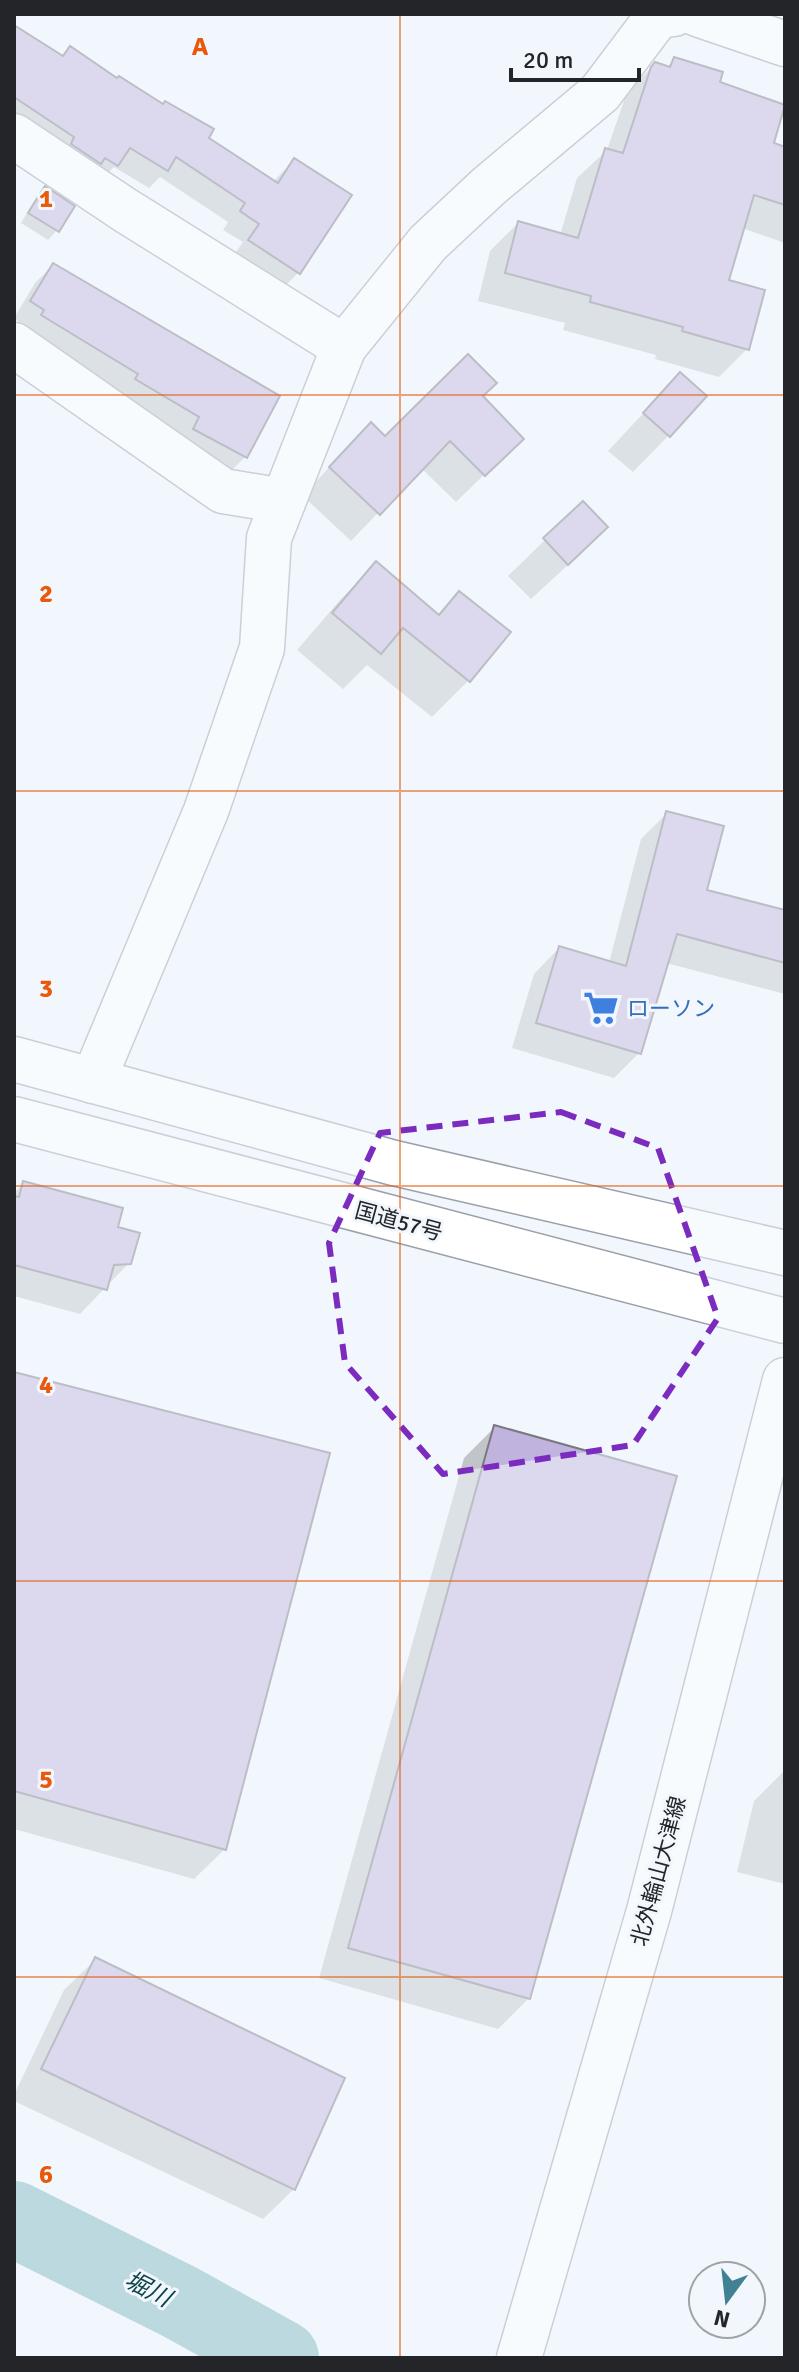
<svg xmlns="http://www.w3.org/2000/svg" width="799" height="2372" viewBox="0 0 799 2372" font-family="Signika,'Noto Sans JP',sans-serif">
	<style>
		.shadow { fill: #0003 }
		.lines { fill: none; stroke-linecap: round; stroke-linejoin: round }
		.river { stroke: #79b4b9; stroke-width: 76 }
		.building { fill: #c0b3de; stroke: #7a7880; stroke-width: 2 }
		.minor-casing { stroke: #9ba0a8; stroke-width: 47 }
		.major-casing { stroke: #9ba0a8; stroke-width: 47 }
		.highway-casing { stroke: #9ba0a8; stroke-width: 47 }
		.minor { stroke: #fff; stroke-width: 44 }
		.major { stroke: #fff; stroke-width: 44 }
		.highway { stroke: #fff; stroke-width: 44 }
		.marked { fill: none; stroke: #7b2cbf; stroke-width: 6; stroke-dasharray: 16 10; stroke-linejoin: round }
		.grid { fill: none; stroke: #e8590c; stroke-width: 2; stroke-opacity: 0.55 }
		.labels { text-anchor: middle; stroke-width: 6; stroke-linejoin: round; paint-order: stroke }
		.shop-label { font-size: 22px; fill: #366cbe; stroke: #f2f7fd; text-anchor: start }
		.street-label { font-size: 22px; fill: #232528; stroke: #f2f7fd }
		.water-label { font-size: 24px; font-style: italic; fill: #0c4448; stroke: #f2f7fd }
		.grid-label { font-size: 26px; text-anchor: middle; font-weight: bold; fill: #e8590c; stroke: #f2f7fd; stroke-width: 6; stroke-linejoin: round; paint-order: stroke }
	</style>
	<rect width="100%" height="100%" fill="#f2f7fd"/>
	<!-- shadow -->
	<g class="shadow">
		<polygon points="14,28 206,139 273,182 294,160 349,196 298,273 280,291 231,259 243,242 223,230 228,222 160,177 149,188 114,167 98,183 14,127"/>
		<polygon points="674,60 718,83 771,144 785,149 785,243 742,228 726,282 747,349 719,377 655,359 656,355 563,330 565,323 478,301 490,251 518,223 560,235 577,178 607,150 627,92 655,64 666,68"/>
		<polygon points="45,189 57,230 48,240 21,223 36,198"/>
		<polygon points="53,265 245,457 227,475 118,398 121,393 24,334 27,329 14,318 35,283"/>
		<polygon points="680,374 669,435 633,472 608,451"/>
		<polygon points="480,396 493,466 456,502 421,468 351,541 303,496 343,452 385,438"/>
		<polygon points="545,540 569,564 531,599 508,576"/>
		<polygon points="376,564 437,616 460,593 508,632 468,681 432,717 367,665 343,689 297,650 340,600"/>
		<polygon points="667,813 705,891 785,912 785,994 666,963 639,1053 614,1078 512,1048 534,974 559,948 609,963 641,839"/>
		<polygon points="24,1183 115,1228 129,1263 80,1314 14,1296 14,1193"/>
		<polygon points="14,1374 225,1849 194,1879 14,1829"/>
		<polygon points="495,1427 529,1998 498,2029 319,1978 464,1458"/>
		<polygon points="783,1772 785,1772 785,1884 737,1872 754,1801"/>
		<polygon points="95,1960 294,2189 263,2219 14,2101 14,2095 64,1990"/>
	</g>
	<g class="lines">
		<!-- river -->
		<polyline class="river" points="14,2219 180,2302 281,2358"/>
	</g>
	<!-- building -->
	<g class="building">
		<polygon points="14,25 63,56 70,46 117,78 119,76 163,104 165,101 214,129 209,138 278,183 294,158 352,195 300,274 248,240 259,224 240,211 245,203 176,157 168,171 130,148 118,166 105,158 101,164 71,144 74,137 14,97"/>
		<polygon points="674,57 723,72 720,82 785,105 774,143 785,147 785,205 754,195 729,280 765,290 749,350 682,331 683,327 590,302 591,296 505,273 518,221 578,238 605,148 623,153 651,67 655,62 670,67"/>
		<polygon points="45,186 75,206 59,232 28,213"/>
		<polygon points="53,263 280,396 247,458 193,429 199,417 135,379 138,374 41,315 44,310 30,301"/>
		<polygon points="468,354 497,383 483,396 524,439 485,476 450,441 380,515 329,467 371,422 385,436"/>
		<polygon points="680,372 707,396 670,437 643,413"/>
		<polygon points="583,501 608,527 568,565 543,538"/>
		<polygon points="376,561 439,615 459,591 511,632 470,682 403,628 381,654 332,613"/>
		<polygon points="666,811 724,826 707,890 785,910 785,963 677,934 641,1054 536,1023 559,946 626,966"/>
		<polygon points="23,1181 123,1208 118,1227 140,1233 131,1264 114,1265 107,1290 14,1265 14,1196 19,1197"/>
		<polygon points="14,1372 330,1453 226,1850 14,1791"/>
		<polygon points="494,1425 677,1476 530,1999 348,1948"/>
		<polygon points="95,1957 345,2078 295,2190 41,2069"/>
	</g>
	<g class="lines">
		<!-- minor casing -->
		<g class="minor-casing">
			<g id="minor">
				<polyline points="697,14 785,44"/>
				<polyline points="14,136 125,210 344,347"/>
				<polyline points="14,345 223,491 283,501"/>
				<polyline points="93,1081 206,811 262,648 269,538 344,347 428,243 489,186 600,93 658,16 674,14"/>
			</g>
		</g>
		<!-- major casing -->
		<g class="major-casing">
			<polyline id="major" points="519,2358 649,1911 785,1380"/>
		</g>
		<!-- highway casing -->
		<g class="highway-casing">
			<g id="highway">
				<polyline points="14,1059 394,1163 785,1253"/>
				<polyline points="14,1119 785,1321"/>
			</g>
		</g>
		<!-- minor -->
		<use href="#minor" class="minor"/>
		<!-- major -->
		<use href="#major" class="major"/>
		<!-- highway -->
		<use href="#highway" class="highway"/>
	</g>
	<!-- marked area -->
	<path d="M0 0H799V2372H0ZM561,1112L658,1148L718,1318L633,1445L443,1474L345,1363L329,1243L380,1133Z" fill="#f2f7fd" fill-opacity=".55" fill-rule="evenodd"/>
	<path class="marked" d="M561,1112L658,1148L718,1318L633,1445L443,1474L345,1363L329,1243L380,1133Z"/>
	<!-- grid -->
	<path class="grid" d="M400,14V2358M14,395H785M14,791H785M14,1186H785M14,1581H785M14,1977H785"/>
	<!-- icons -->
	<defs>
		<g id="supermarket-bare" transform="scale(2.76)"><path d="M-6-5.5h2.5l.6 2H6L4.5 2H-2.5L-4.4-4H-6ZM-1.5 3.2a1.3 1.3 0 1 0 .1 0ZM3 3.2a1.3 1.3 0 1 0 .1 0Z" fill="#3f7fe0" stroke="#f2f7fd" stroke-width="2.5" paint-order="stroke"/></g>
	</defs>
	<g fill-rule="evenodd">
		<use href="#supermarket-bare" x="601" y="1008"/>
	</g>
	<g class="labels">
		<!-- shop labels -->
		<g class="shop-label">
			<text x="627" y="1016">ローソン</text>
		</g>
		<!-- street labels -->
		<g class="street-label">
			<text transform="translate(399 1221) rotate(15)" y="8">国道57号</text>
			<text transform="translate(658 1871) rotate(-75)" y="8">北外輪山大津線</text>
		</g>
		<!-- water labels -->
		<g class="water-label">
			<text transform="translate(148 2289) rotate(27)" y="8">堀川</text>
		</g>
	</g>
	<g class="grid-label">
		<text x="200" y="55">A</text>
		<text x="46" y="207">1</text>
		<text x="46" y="602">2</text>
		<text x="46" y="997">3</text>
		<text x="46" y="1393">4</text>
		<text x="46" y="1788">5</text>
		<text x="46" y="2183">6</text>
	</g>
	<!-- border -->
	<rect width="799" height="2372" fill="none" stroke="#232528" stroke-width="32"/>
	<!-- north arrow -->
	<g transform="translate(727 2300) rotate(195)"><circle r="38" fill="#f2f7fd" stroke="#9fa3a8" stroke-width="2"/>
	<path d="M0-6L14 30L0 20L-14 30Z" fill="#408293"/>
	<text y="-12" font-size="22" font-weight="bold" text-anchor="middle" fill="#232528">N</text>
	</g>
	<!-- scale -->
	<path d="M511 68v12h128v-12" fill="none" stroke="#232528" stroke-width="4"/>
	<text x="523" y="68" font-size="24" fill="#232528" stroke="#f2f7fd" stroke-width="6" paint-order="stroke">20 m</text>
</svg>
